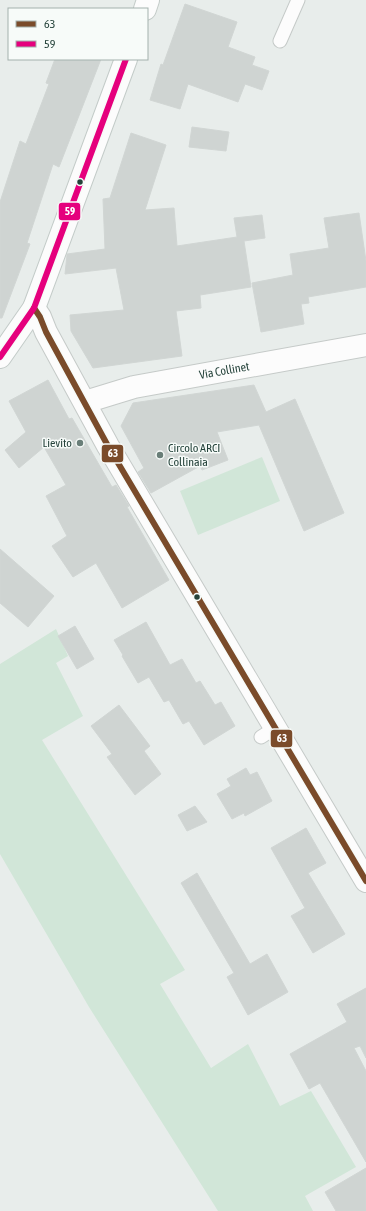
<svg xmlns="http://www.w3.org/2000/svg" width="366" height="1211" viewBox="0 0 366 1211" font-family="'Asap Condensed',sans-serif">
	<style>
		.green { fill: #d1e6d8 }
		.building { fill: #cfd4d2; stroke: #d1d6d4 }
		.lines { fill: none; stroke-linecap: round; stroke-linejoin: round }
		.service-casing { stroke: #c5cac8; stroke-width: 15 }
		.minor-casing { stroke: #c5cac8; stroke-width: 24 }
		.tertiary-casing { stroke: #c5cac8; stroke-width: 24 }
		.secondary-casing { stroke: #c3cbc8; stroke-width: 24 }
		.service { stroke: #fcfcfc; stroke-width: 13 }
		.minor { stroke: #fcfcfc; stroke-width: 22 }
		.tertiary { stroke: #fcfcfc; stroke-width: 22 }
		.secondary { stroke: #fcfcfc; stroke-width: 22 }
		.bus-1-casing { stroke: #f7fbf9; stroke-width: 9 }
		.bus-2-casing { stroke: #f7fbf9; stroke-width: 9 }
		.bus-1 { stroke: #7a4b2a; stroke-width: 6 }
		.bus-2 { stroke: #e5007d; stroke-width: 6 }
		.bus-dot { fill: #24423a; stroke: #f7fbf9; stroke-width: 1.5 }
		.poi-dot { fill: #697e78; stroke: #f7fbf9; stroke-width: 1.5 }
		.labels { text-anchor: middle; stroke-width: 3; stroke-linejoin: round; paint-order: stroke }
		.street-label { font-size: 12px; fill: #24423a; stroke: #f7fbf9 }
		.poi-label { font-size: 12px; fill: #24423a; stroke: #f7fbf9; text-anchor: end }
		.line-badge { stroke: #f7fbf9; stroke-width: 1.5 }
		.badge-label { font-size: 11px; text-anchor: middle; font-weight: bold; fill: #fff }
	</style>
	<rect width="100%" height="100%" fill="#e8edeb"/>
	<!-- green -->
	<g class="green">
		<polygon points="262,457 280,501 198,535 180,491"/>
		<polygon points="56,629 68,656 56,663 83,716 42,740 185,970 160,984 211,1068 248,1044 280,1106 311,1091 356,1167 305,1196 313,1211 218,1211 89,1007 0,854 0,664"/>
	</g>
	<!-- building -->
	<g class="building">
		<polygon points="185,4 237,22 228,47 255,57 252,65 269,71 262,90 245,84 238,102 188,84 180,109 150,100 161,64 163,65"/>
		<polygon points="55,59 101,59 59,167 53,164 27,243 30,244 2,318 0,318 0,202 20,141 26,144 49,84 46,83"/>
		<polygon points="192,127 229,132 226,151 189,147"/>
		<polygon points="131,133 166,145 145,210 174,208 177,246 237,237 234,218 262,215 265,238 244,241 251,287 200,295 201,308 176,311 182,356 93,368 71,331 70,315 124,310 116,268 65,274 67,255 67,254 105,249 103,199 110,198"/>
		<polygon points="359,213 366,261 366,287 308,297 309,303 301,304 304,324 261,332 252,283 293,275 290,254 329,248 324,218"/>
		<polygon points="48,380 69,419 72,418 112,487 116,485 129,506 127,507 169,580 122,608 96,563 73,577 52,546 67,536 46,496 66,485 44,447 19,468 5,450 26,432 9,401"/>
		<polygon points="254,385 266,412 295,399 344,513 304,531 259,425 217,432 228,460 202,470 200,466 151,493 138,472 144,468 121,426 133,403"/>
		<polygon points="0,549 54,596 28,627 0,603"/>
		<polygon points="146,622 170,665 182,659 196,683 200,681 215,705 221,702 235,726 204,745 189,721 183,724 169,700 164,702 149,677 138,683 122,656 123,655 114,640"/>
		<polygon points="75,626 94,659 77,669 58,636"/>
		<polygon points="119,705 150,746 144,751 161,774 135,795 107,757 112,754 91,726"/>
		<polygon points="246,768 250,775 257,772 272,801 245,816 244,813 232,819 217,794 231,786 227,779"/>
		<polygon points="195,806 207,822 187,831 178,815"/>
		<polygon points="306,828 326,863 308,873 345,934 313,953 291,916 305,908 271,848"/>
		<polygon points="197,873 250,964 267,954 288,992 248,1015 227,977 234,973 181,883"/>
		<polygon points="366,988 366,1058 360,1046 354,1048 366,1071 366,1162 320,1083 309,1089 290,1054 347,1022 337,1004"/>
		<polygon points="366,1168 366,1211 336,1211 325,1192"/>
	</g>
	<g class="lines">
		<!-- service casing -->
		<g class="service-casing">
			<g id="service">
				<polyline points="280,41 298,0"/>
				<polyline points="261,737 275,728"/>
			</g>
		</g>
		<!-- minor casing -->
		<g class="minor-casing">
			<g id="minor">
				<path id="s1" d="M85,402L134,387L366,345"/>
			</g>
		</g>
		<!-- tertiary casing -->
		<g class="tertiary-casing">
			<polyline id="tertiary" points="34,308 40,317 46,332 108,446 366,881"/>
		</g>
		<!-- secondary casing -->
		<g class="secondary-casing">
			<g id="secondary">
				<polyline points="145,9 148,0"/>
				<polyline points="0,357 34,308 126,59"/>
			</g>
		</g>
		<!-- service -->
		<use href="#service" class="service"/>
		<!-- minor -->
		<use href="#minor" class="minor"/>
		<!-- tertiary -->
		<use href="#tertiary" class="tertiary"/>
		<!-- secondary -->
		<use href="#secondary" class="secondary"/>
		<!-- bus-1 casing -->
		<g class="bus-1-casing">
			<polyline id="bus-1" points="34,308 40,317 46,332 108,446 366,881"/>
		</g>
		<!-- bus-2 casing -->
		<g class="bus-2-casing">
			<polyline id="bus-2" points="0,357 34,308 126,59"/>
		</g>
		<!-- bus-1 -->
		<use href="#bus-1" class="bus-1"/>
		<!-- bus-2 -->
		<use href="#bus-2" class="bus-2"/>
	</g>
	<!-- markers -->
	<g class="bus-dot">
		<circle cx="80" cy="182" r="3.5"/>
		<circle cx="197" cy="597" r="3.5"/>
	</g>
	<g class="poi-dot">
		<circle cx="80" cy="443" r="4"/>
		<circle cx="160" cy="455" r="4"/>
	</g>
	<g class="labels">
		<!-- street labels -->
		<g class="street-label">
			<text dy="4" stroke="none"><textPath href="#s1" startOffset="143">Via Collinet</textPath></text>
		</g>
		<!-- poi labels -->
		<g class="poi-label">
			<text x="72" y="447">Lievito</text>
			<text x="168" y="452" text-anchor="start">Circolo ARCI<tspan x="168" dy="14">Collinaia</tspan></text>
		</g>
	</g>
	<g class="line-badge">
		<rect x="58" y="202" width="23" height="19" rx="4" fill="#e5007d"/>
		<rect x="101" y="444" width="23" height="19" rx="4" fill="#7a4b2a"/>
		<rect x="270" y="729" width="23" height="19" rx="4" fill="#7a4b2a"/>
	</g>
	<g class="badge-label">
		<text x="70" y="215">59</text>
		<text x="113" y="457">63</text>
		<text x="282" y="742">63</text>
	</g>
	<!-- legend -->
	<rect x="8" y="8" width="140" height="52" fill="#f7fbf9" stroke="#a3b1ad"/>
	<rect x="16" y="21" width="20" height="6" fill="#7a4b2a" stroke="#a3b1ad"/>
	<text x="44" y="28" font-size="12" fill="#24423a">63</text>
	<rect x="16" y="41" width="20" height="6" fill="#e5007d" stroke="#a3b1ad"/>
	<text x="44" y="48" font-size="12" fill="#24423a">59</text>
</svg>
